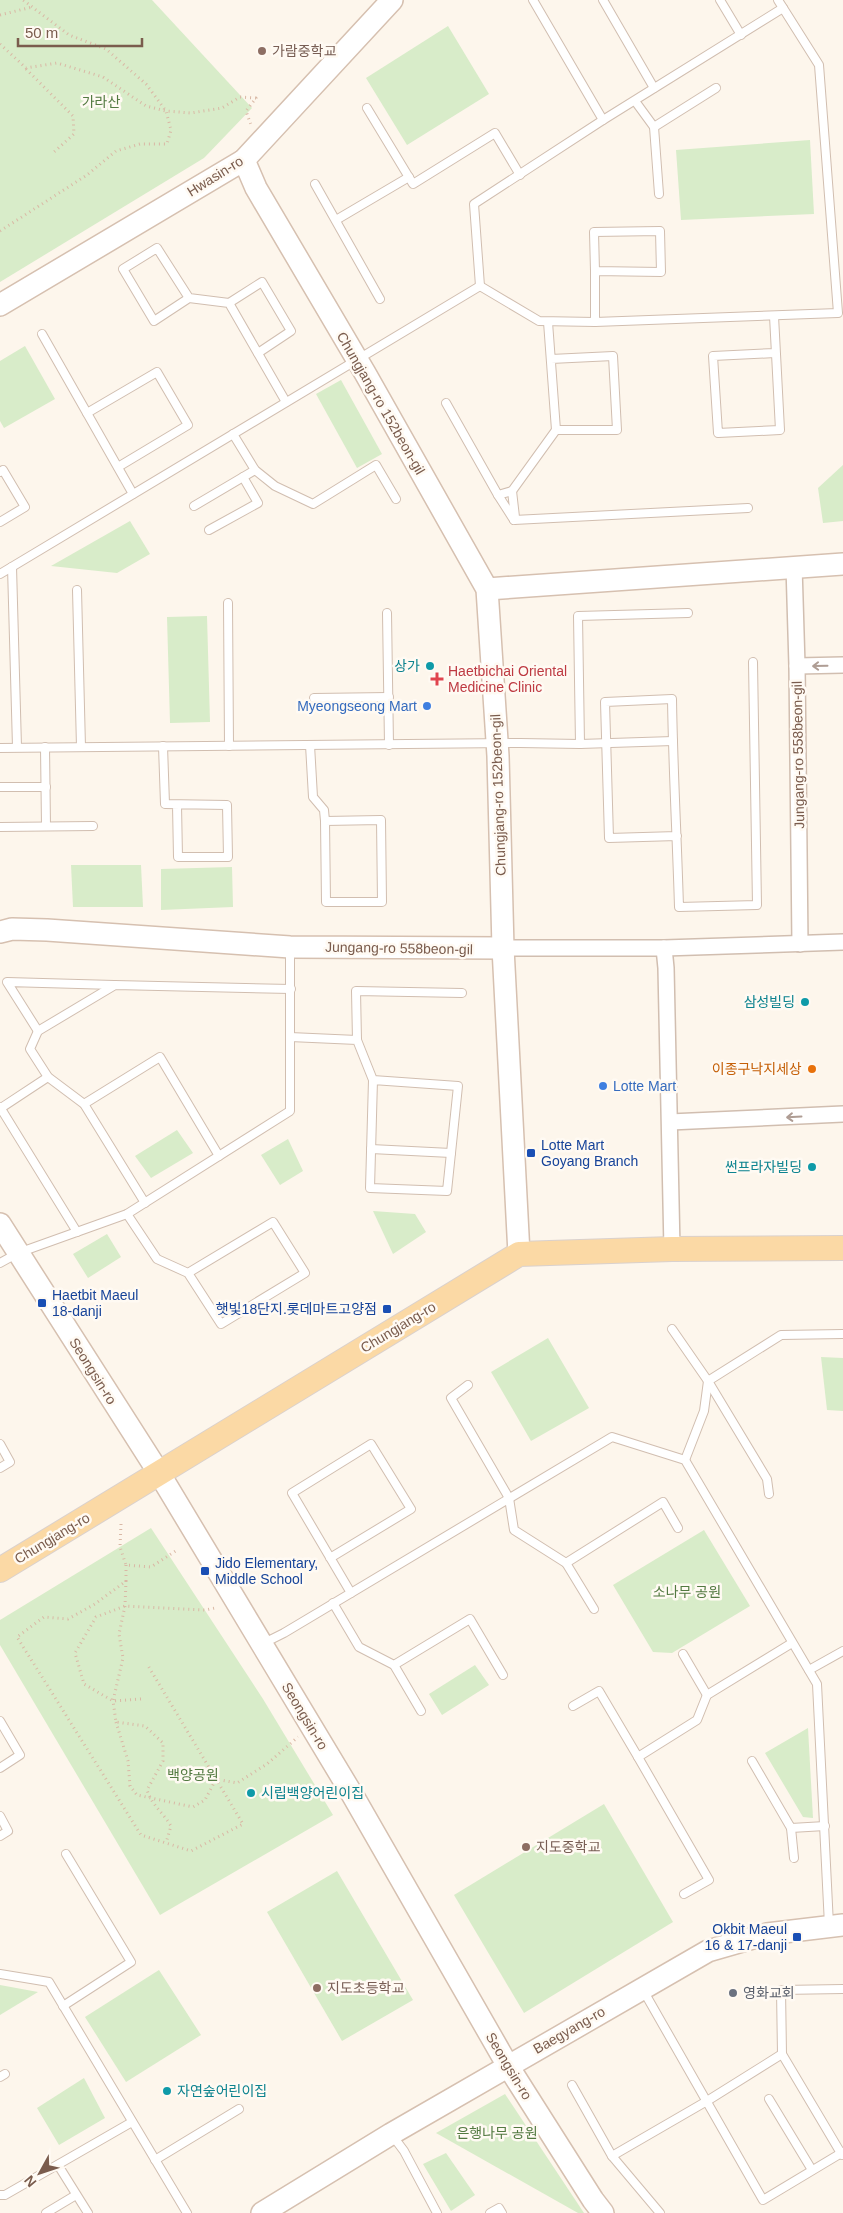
<svg xmlns="http://www.w3.org/2000/svg" width="843" height="2213" viewBox="0 0 843 2213" font-family="Helvetica,'Noto Sans KR',sans-serif">
	<style>
		.green { fill: #d8ecc9 }
		.lines { fill: none; stroke-linecap: round; stroke-linejoin: round }
		.lane-casing { stroke: #d1beb0; stroke-width: 10 }
		.street-casing { stroke: #d1beb0; stroke-width: 18 }
		.secondary-casing { stroke: #d6c0b0; stroke-width: 24 }
		.primary-casing { stroke: #dad1cd; stroke-width: 26 }
		.path { stroke: #d9b8a5; stroke-width: 3; stroke-dasharray: 1 4; stroke-linecap: butt }
		.lane { stroke: #fff; stroke-width: 8 }
		.street { stroke: #fff; stroke-width: 15 }
		.secondary { stroke: #fff; stroke-width: 21 }
		.primary { stroke: #fbd9a5; stroke-width: 24 }
		.oneway { stroke: #af9d94 }
		.education-dot { fill: #8d6e63; stroke: #fffaf3; stroke-width: 2 }
		.culture-dot { fill: #0f9aa8; stroke: #fffaf3; stroke-width: 2 }
		.health-dot { fill: #e0444e; stroke: #fffaf3; stroke-width: 2 }
		.shop-dot { fill: #3f7fe0; stroke: #fffaf3; stroke-width: 2 }
		.food-dot { fill: #e8710a; stroke: #fffaf3; stroke-width: 2 }
		.transit-dot { fill: #1a4fb4; stroke: #fffaf3; stroke-width: 2 }
		.worship-dot { fill: #6b7280; stroke: #fffaf3; stroke-width: 2 }
		.labels { text-anchor: middle; stroke-width: 5; stroke-linejoin: round; paint-order: stroke }
		.education-label { font-size: 14px; fill: #785e54; stroke: #fffaf3; text-anchor: start }
		.park-label { font-size: 14px; fill: #537a41; stroke: #fffaf3 }
		.street-label { font-size: 14px; fill: #7a5c4d; stroke: #fffaf3 }
		.culture-label { font-size: 14px; fill: #0d838f; stroke: #fffaf3; text-anchor: end }
		.health-label { font-size: 14px; fill: #be3a42; stroke: #fffaf3; text-anchor: start }
		.shop-label { font-size: 14px; fill: #366cbe; stroke: #fffaf3; text-anchor: end }
		.food-label { font-size: 14px; fill: #c56008; stroke: #fffaf3; text-anchor: end }
		.transit-label { font-size: 14px; fill: #164399; stroke: #fffaf3; text-anchor: start }
		.worship-label { font-size: 14px; fill: #5b616d; stroke: #fffaf3; text-anchor: start }
	</style>
	<rect width="100%" height="100%" fill="#fdf6ec"/>
	<!-- green -->
	<g class="green">
		<polygon points="0,0 152,0 252,108 204,158 0,282"/>
		<polygon points="448,26 489,94 407,145 366,78"/>
		<polygon points="810,140 814,214 681,220 676,150"/>
		<polygon points="25,346 55,399 4,428 0,421 0,361"/>
		<polygon points="341,380 382,454 357,468 316,394"/>
		<polygon points="843,465 843,521 823,523 818,488"/>
		<polygon points="130,521 150,554 117,573 51,566"/>
		<polygon points="207,616 210,722 170,723 167,617"/>
		<polygon points="71,865 141,865 143,907 73,907"/>
		<polygon points="232,867 233,907 161,910 161,869"/>
		<polygon points="177,1130 193,1153 151,1178 135,1156"/>
		<polygon points="288,1139 303,1171 280,1185 261,1155"/>
		<polygon points="373,1211 415,1214 426,1232 393,1254"/>
		<polygon points="107,1234 121,1257 88,1278 73,1254"/>
		<polygon points="548,1338 589,1408 531,1441 491,1372"/>
		<polygon points="821,1357 843,1358 843,1411 827,1410"/>
		<polygon points="151,1528 263,1699 333,1815 160,1915 0,1645 0,1620"/>
		<polygon points="704,1530 750,1606 672,1653 653,1652 613,1585"/>
		<polygon points="475,1665 489,1685 442,1715 429,1694"/>
		<polygon points="808,1728 813,1818 803,1817 765,1753"/>
		<polygon points="604,1804 673,1922 524,2013 454,1895"/>
		<polygon points="337,1871 413,2000 342,2041 267,1912"/>
		<polygon points="159,1970 201,2035 126,2082 85,2017"/>
		<polygon points="0,1985 38,1992 0,2015"/>
		<polygon points="84,2078 105,2118 59,2145 37,2108"/>
		<polygon points="505,2094 584,2213 578,2213 436,2133"/>
		<polygon points="446,2153 475,2195 451,2211 423,2164"/>
	</g>
	<g class="lines">
		<!-- lane casing -->
		<g class="lane-casing">
			<g id="lane">
				<polyline points="533,0 603,120"/>
				<polyline points="603,0 654,88"/>
				<polyline points="720,0 741,35"/>
				<polyline points="635,101 654,127 659,194"/>
				<polyline points="367,108 413,184 495,133 520,175"/>
				<polyline points="654,127 716,88"/>
				<polyline points="315,184 380,299"/>
				<polyline points="336,220 409,177"/>
				<polyline points="480,286 539,321 595,322 838,313 819,65 778,0"/>
				<polyline points="480,286 474,204 603,120 783,8"/>
				<polyline points="189,298 154,321 123,269 157,248 189,298 229,303 286,402"/>
				<polyline points="229,303 262,282 291,331 258,353"/>
				<polyline points="774,316 780,430 718,433 713,356 775,353"/>
				<polyline points="548,322 556,430 617,430 613,356 551,359"/>
				<polyline points="595,322 595,271 661,272 660,231 594,232 595,271"/>
				<polyline points="42,334 133,494"/>
				<polyline points="446,403 498,495 512,491 556,430"/>
				<polyline points="87,413 157,372 188,425 118,467"/>
				<polyline points="233,434 255,470 275,486 313,504 376,465 396,499"/>
				<polyline points="0,472 3,470 25,507 0,522"/>
				<polyline points="498,495 514,520 515,517 512,491"/>
				<polyline points="194,506 255,470"/>
				<polyline points="514,520 748,508"/>
				<polyline points="209,530 258,503 243,477"/>
				<polyline points="12,567 17,747"/>
				<polyline points="0,574 480,286"/>
				<polyline points="77,590 81,747"/>
				<polyline points="228,603 229,746"/>
				<polyline points="387,613 389,745"/>
				<polyline points="314,698 389,697"/>
				<polyline points="580,744 578,616 688,613"/>
				<polyline points="310,745 313,797 324,810 325,821 326,902 382,902 381,820 325,821"/>
				<polyline points="163,746 165,804 227,805 228,857 178,857 177,805"/>
				<polyline points="45,747 46,826"/>
				<polyline points="0,748 520,743 580,744 673,741"/>
				<polyline points="0,787 46,787"/>
				<polyline points="0,827 93,826"/>
				<path d="M677,836L609,838L605,702L672,699C673,769 677,838 679,907L757,905L753,662"/>
				<polyline points="38,1031 7,982 114,985"/>
				<polyline points="290,1037 357,1040 373,1080 370,1188 447,1191 458,1086 373,1080"/>
				<polyline points="357,1040 356,991 462,993"/>
				<polyline points="84,1104 160,1057 219,1156"/>
				<polyline points="0,1107 77,1232"/>
				<polyline points="1,1108 48,1077"/>
				<polyline points="371,1149 451,1153"/>
				<polyline points="145,1203 84,1104 48,1077 30,1049 38,1031 115,985 291,989"/>
				<polyline points="127,1214 157,1259 188,1273 221,1324 305,1273 273,1222 188,1273"/>
				<polyline points="0,1263 18,1253 127,1214 290,1111 290,947"/>
				<polyline points="672,1329 708,1381 767,1479 769,1494"/>
				<polyline points="468,1385 451,1398 509,1498 514,1530 566,1563 663,1502 678,1528"/>
				<polyline points="0,1444 10,1462 0,1468"/>
				<polyline points="685,1460 704,1411 708,1381 781,1335 843,1334"/>
				<polyline points="330,1558 411,1509 371,1444 292,1493 351,1593"/>
				<polyline points="566,1563 594,1609"/>
				<polyline points="333,1603 359,1647 394,1665 470,1619 503,1675"/>
				<polyline points="264,1643 284,1633 612,1437 685,1460 817,1684 829,1925"/>
				<polyline points="683,1654 707,1695"/>
				<polyline points="394,1665 421,1711"/>
				<polyline points="809,1670 843,1651"/>
				<polyline points="573,1706 599,1691 638,1757 697,1720 707,1695 792,1643"/>
				<polyline points="0,1721 20,1755 0,1768"/>
				<polyline points="638,1757 709,1880 684,1894"/>
				<polyline points="752,1761 791,1828 825,1826"/>
				<polyline points="0,1816 8,1831 0,1836"/>
				<polyline points="791,1828 794,1858"/>
				<polyline points="0,1974 49,1982 187,2213"/>
				<polyline points="643,1990 763,2200 843,2152"/>
				<polyline points="63,2006 131,1962 66,1854"/>
				<polyline points="782,2054 781,1990 843,1989"/>
				<polyline points="0,2077 5,2074"/>
				<polyline points="572,2085 612,2156 660,2213"/>
				<polyline points="769,2099 812,2170"/>
				<polyline points="392,2135 404,2151 437,2213"/>
				<polyline points="612,2156 707,2101 782,2054 842,2155"/>
				<polyline points="155,2160 239,2109"/>
				<polyline points="58,2165 88,2213"/>
				<polyline points="0,2195 5,2195 132,2122"/>
				<polyline points="46,2213 76,2195"/>
				<polyline points="490,2213 499,2208 502,2213"/>
			</g>
		</g>
		<!-- street casing -->
		<g class="street-casing">
			<g id="street">
				<polyline points="794,566 797,666 800,944"/>
				<polyline points="797,666 843,665"/>
				<polyline points="503,948 664,948 843,942"/>
				<polyline points="664,948 666,968 672,1249"/>
				<polyline points="670,1122 843,1114"/>
			</g>
		</g>
		<!-- secondary casing -->
		<g class="secondary-casing">
			<g id="secondary">
				<polyline points="244,160 256,188 365,373 487,589 498,756 503,948 519,1254"/>
				<polyline points="0,305 244,160 392,0"/>
				<polyline points="487,589 843,564"/>
				<polyline points="0,932 12,929 47,930 290,947 503,948"/>
				<polyline points="0,1224 159,1473 352,1794 508,2066 593,2200 603,2213"/>
				<polyline points="262,2213 391,2134 708,1951 767,1934 843,1925"/>
			</g>
		</g>
		<!-- primary casing -->
		<g class="primary-casing">
			<polyline id="primary" points="0,1570 519,1254 672,1249 843,1248"/>
		</g>
		<!-- path -->
		<g class="path">
			<polyline points="0,15 32,7"/>
			<polyline points="0,44 26,68 57,63 103,77 146,106 166,111 191,113 222,108 240,97 256,98 246,111 251,125"/>
			<polyline points="26,69 73,116 74,134 54,152"/>
			<polyline points="0,231 87,175 116,151 140,144 167,144 171,130 166,111 146,84 106,49 69,35 23,0"/>
			<polyline points="121,1524 120,1547 126,1565 151,1567 177,1550"/>
			<polyline points="126,1565 126,1581 95,1604 68,1619 44,1617 17,1637 141,1835 191,1851 243,1824 147,1664"/>
			<path d="M126,1581L125,1606L119,1634L123,1658L113,1701L116,1722L145,1726L163,1743V1761L147,1790C153,1807 162,1811 171,1826L166,1843"/>
			<polyline points="141,1699 113,1701 84,1684 75,1653 96,1617 125,1606 205,1610 215,1608"/>
			<polyline points="116,1722 128,1761 130,1786 137,1795 193,1807 205,1800 216,1779 237,1783 267,1764 298,1737"/>
		</g>
		<!-- lane -->
		<use href="#lane" class="lane"/>
		<!-- street -->
		<use href="#street" class="street"/>
		<!-- secondary -->
		<use href="#secondary" class="secondary"/>
		<!-- primary -->
		<use href="#primary" class="primary"/>
	</g>
	<!-- one-way arrows -->
	<defs><path id="oneway-shaft" d="M-6 0H5M1.5-3L5.5 0L1.5 3" fill="none" stroke-width="1.6" stroke-linecap="round" stroke-linejoin="round" transform="scale(1.25)"/></defs>
	<g class="oneway">
		<use href="#oneway-shaft" transform="translate(820 666) rotate(179)"/>
		<use href="#oneway-shaft" transform="translate(794 1117) rotate(177)"/>
	</g>
	<!-- markers -->
	<g class="education-dot">
		<circle cx="262" cy="51" r="5"/>
		<circle cx="526" cy="1847" r="5"/>
		<circle cx="317" cy="1988" r="5"/>
	</g>
	<g class="culture-dot">
		<circle cx="430" cy="666" r="5"/>
		<circle cx="805" cy="1002" r="5"/>
		<circle cx="812" cy="1167" r="5"/>
		<circle cx="251" cy="1793" r="5"/>
		<circle cx="167" cy="2091" r="5"/>
	</g>
	<path class="health-dot" d="M434.5 671.5h5v5h5v5h-5v5h-5v-5h-5v-5h5z"/>
	<g class="shop-dot">
		<circle cx="427" cy="706" r="5"/>
		<circle cx="603" cy="1086" r="5"/>
	</g>
	<circle class="food-dot" cx="812" cy="1069" r="5"/>
	<g class="transit-dot">
		<rect x="526" y="1148" width="10" height="10" rx="2.5"/>
		<rect x="37" y="1298" width="10" height="10" rx="2.5"/>
		<rect x="382" y="1304" width="10" height="10" rx="2.5"/>
		<rect x="200" y="1566" width="10" height="10" rx="2.5"/>
		<rect x="792" y="1932" width="10" height="10" rx="2.5"/>
	</g>
	<circle class="worship-dot" cx="733" cy="1993" r="5"/>
	<g class="labels">
		<!-- education labels -->
		<g class="education-label">
			<text x="272" y="56">가람중학교</text>
			<text x="536" y="1852">지도중학교</text>
			<text x="327" y="1993">지도초등학교</text>
		</g>
		<!-- park labels -->
		<g class="park-label">
			<text x="101" y="107">가라산</text>
			<text x="687" y="1597">소나무 공원</text>
			<text x="193" y="1780">백양공원</text>
			<text x="497" y="2138">은행나무 공원</text>
		</g>
		<!-- street labels -->
		<g class="street-label">
			<text transform="translate(215 176) rotate(-32)" y="5">Hwasin-ro</text>
			<text transform="translate(381 403) rotate(60)" y="5">Chungjang-ro 152beon-gil</text>
			<text transform="translate(798 755) rotate(-91)" y="5">Jungang-ro 558beon-gil</text>
			<text transform="translate(498 795) rotate(-92)" y="5">Chungjang-ro 152beon-gil</text>
			<text transform="translate(399 948) rotate(1)" y="5">Jungang-ro 558beon-gil</text>
			<text transform="translate(398 1327) rotate(-31)" y="5">Chungjang-ro</text>
			<text transform="translate(93 1371) rotate(58)" y="5">Seongsin-ro</text>
			<text transform="translate(52 1538) rotate(-31)" y="5">Chungjang-ro</text>
			<text transform="translate(305 1716) rotate(59)" y="5">Seongsin-ro</text>
			<text transform="translate(569 2030) rotate(-30)" y="5">Baegyang-ro</text>
			<text transform="translate(509 2066) rotate(59)" y="5">Seongsin-ro</text>
		</g>
		<!-- culture labels -->
		<g class="culture-label">
			<text x="420" y="671">상가</text>
			<text x="795" y="1007">삼성빌딩</text>
			<text x="802" y="1172">썬프라자빌딩</text>
			<text x="261" y="1798" text-anchor="start">시립백양어린이집</text>
			<text x="177" y="2096" text-anchor="start">자연숲어린이집</text>
		</g>
		<!-- health labels -->
		<g class="health-label">
			<text x="448" y="676">Haetbichai Oriental<tspan x="448" dy="16">Medicine Clinic</tspan></text>
		</g>
		<!-- shop labels -->
		<g class="shop-label">
			<text x="417" y="711">Myeongseong Mart</text>
			<text x="613" y="1091" text-anchor="start">Lotte Mart</text>
		</g>
		<!-- food labels -->
		<g class="food-label">
			<text x="802" y="1074">이종구낙지세상</text>
		</g>
		<!-- transit labels -->
		<g class="transit-label">
			<text x="541" y="1150">Lotte Mart<tspan x="541" dy="16">Goyang Branch</tspan></text>
			<text x="52" y="1300">Haetbit Maeul<tspan x="52" dy="16">18-danji</tspan></text>
			<text x="377" y="1314" text-anchor="end">햇빛18단지.롯데마트고양점</text>
			<text x="215" y="1568">Jido Elementary,<tspan x="215" dy="16">Middle School</tspan></text>
			<text x="787" y="1934" text-anchor="end">Okbit Maeul<tspan x="787" dy="16">16 &amp; 17-danji</tspan></text>
		</g>
		<!-- worship labels -->
		<g class="worship-label">
			<text x="743" y="1998">영화교회</text>
		</g>
	</g>
	<!-- north arrow -->
	<g transform="translate(40 2173) rotate(230)" stroke="#fffaf3" stroke-width="4" paint-order="stroke">
	<path d="M0-4L9 19L0 12L-9 19Z" fill="#7a5c4d"/>
	<text y="-8" font-size="14" font-weight="bold" text-anchor="middle" fill="#7a5c4d">N</text>
	</g>
	<!-- scale -->
	<path d="M18 38v8h124v-8" fill="none" stroke="#7a5c4d" stroke-width="2.5"/>
	<text x="25" y="38" font-size="15" fill="#7a5c4d" stroke="#fffaf3" stroke-width="4" paint-order="stroke">50 m</text>
</svg>
